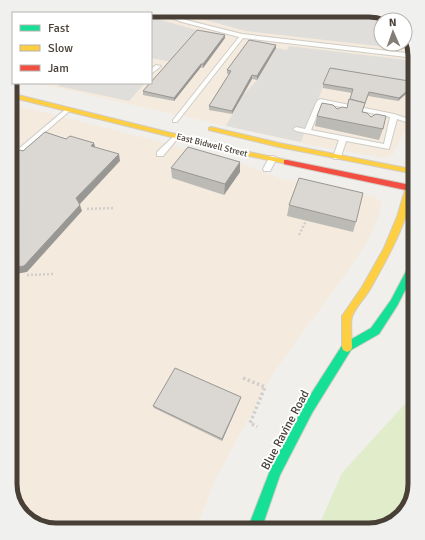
<svg xmlns="http://www.w3.org/2000/svg" width="425" height="540" viewBox="0 0 425 540" font-family="Signika,sans-serif">
	<style>
		.commercial { fill: #f4eadd }
		.green { fill: #e0ecca }
		.parking { fill: #e0deda }
		.lines { fill: none; stroke-linecap: round; stroke-linejoin: round }
		.lane-casing { stroke: #cfcdc8; stroke-width: 2 }
		.street-casing { stroke: #cfcdc8; stroke-width: 2 }
		.fast-casing { stroke: #d1ccc2; stroke-width: 2 }
		.slow-casing { stroke: #d1ccc2; stroke-width: 2 }
		.jam-casing { stroke: #d1ccc2; stroke-width: 2 }
		.path-far1 { stroke: #d2cecb; stroke-width: 2.5; stroke-dasharray: 2 2; stroke-linecap: butt }
		.path { stroke: #d2cecb; stroke-width: 3.5; stroke-dasharray: 2.5 2.5; stroke-linecap: butt }
		.lane { fill: #fdfdfc; fill-rule: evenodd }
		.street { fill: #fdfdfc; fill-rule: evenodd }
		.fast { fill: #16e098; fill-rule: evenodd }
		.slow { fill: #ffcf43; fill-rule: evenodd }
		.jam { fill: #f24e42; fill-rule: evenodd }
		.wall { fill: #bcbab5 }
		.shaded-wall { fill: #999794 }
		.building { fill: #dbd8d3; stroke: #999794 }
		.labels { text-anchor: middle; stroke-width: 4; stroke-linejoin: round; paint-order: stroke }
		.far-street-label { font-size: 9px; fill: #484036; stroke: #fff }
		.near-street-label { font-size: 12px; fill: #484036; stroke: #fff }
		.rim { fill: none; stroke: #484036; stroke-width: 5 }
	</style>
	<rect width="100%" height="100%" fill="#f1efeb"/>
	<!-- commercial -->
	<g class="commercial">
		<polygon points="125,10 372,10 389,20 381,20 381,44 405,44 405,29 407,31 415,56 415,115 408,124 393,155 384,158 311,145 36,83 151,83 151,13 119,13"/>
		<polygon points="10,105 47,113 192,150 237,162 282,179 363,194 375,197 382,203 379,216 366,244 344,276 274,372 215,480 196,530 53,530 18,509 10,484"/>
	</g>
	<!-- green -->
	<polygon class="green" points="415,393 415,484 409,507 394,522 369,530 317,530 342,473"/>
	<!-- parking -->
	<g class="parking">
		<polygon points="169,10 372,10 389,20 381,20 381,44 405,44 405,29 407,31 413,50 246,31"/>
		<polygon points="151,17 200,31 172,62 151,58"/>
		<polygon points="289,46 415,61 415,86 329,72 301,142 226,126 243,95 257,80 276,48 287,50"/>
		<polygon points="62,83 145,83 129,101 58,86"/>
	</g>
	<g class="lines">
		<!-- lane casing -->
		<g class="lane-casing">
			<g id="lane">
				<polygon points="149,10 156,10 186,20 242,34 415,54 415,58 243,38 177,122 173,122 173,120 239,37 182,22"/>
				<polygon points="10,52 13,55 10,57"/>
				<polygon points="156,65 161,66 151,74 151,69"/>
				<path d="M320,99L394,114L415,121V125L397,119L389,149L346,141L341,157L340,159H334L333,157L339,140L296,131L293,129L296,127L305,129L317,101ZM322,103L390,117L384,144L311,130Z"/>
				<polygon points="67,108 72,109 10,162 10,156"/>
				<polygon points="177,134 180,136 179,137 163,156 157,156 157,152 175,135"/>
				<polygon points="270,156 273,156 277,158 270,171 264,171 263,169"/>
			</g>
		</g>
		<!-- street casing -->
		<g class="street-casing">
			<g id="street">
				<polygon points="105,10 117,10 113,13 101,13"/>
				<rect x="10" y="71" width="3" height="8"/>
			</g>
		</g>
		<!-- fast casing -->
		<g class="fast-casing">
			<polygon id="fast" points="415,259 415,271 397,306 379,334 351,350 312,413 280,475 261,530 247,530 271,468 304,405 343,344 371,328 391,300 412,260"/>
		</g>
		<!-- slow casing -->
		<g class="slow-casing">
			<g id="slow">
				<polygon points="10,93 244,151 287,160 291,162 287,164 244,155 10,97"/>
				<path d="M211,127L279,143L411,169L415,167C415,211 390,254 369,291C364,299 355,308 352,317C350,323 352,339 352,347L351,350L347,352L343,350L342,347V316L362,287L384,248L397,217L410,173L279,147L209,130V128Z"/>
			</g>
		</g>
		<!-- jam casing -->
		<g class="jam-casing">
			<polygon id="jam" points="284,160 287,160 415,186 415,192 284,164"/>
		</g>
		<!-- path-far1 -->
		<g class="path-far1">
			<polyline points="87,209 113,208"/>
			<polyline points="299,235 306,221"/>
			<polyline points="27,275 54,274"/>
		</g>
		<!-- path -->
		<polyline class="path" points="243,378 265,387 250,423 257,427"/>
		<!-- lane -->
		<use href="#lane" class="lane"/>
		<!-- street -->
		<use href="#street" class="street"/>
		<!-- fast -->
		<use href="#fast" class="fast"/>
		<!-- slow -->
		<use href="#slow" class="slow"/>
		<!-- jam -->
		<use href="#jam" class="jam"/>
	</g>
	<!-- wall -->
	<g class="wall">
		<polygon points="225,38 203,68 201,67 174,101 143,95 143,91"/>
		<polygon points="276,45 276,48 257,80 252,79 232,114 209,110 209,106 229,74 227,74 227,70"/>
		<polygon points="415,82 415,86 398,101 368,96 362,112 383,129 379,140 315,126 317,116 337,109 347,108 352,93 323,88 323,84"/>
		<polygon points="240,162 240,172 224,195 172,178 171,168"/>
		<polygon points="289,205 356,222 353,232 287,216"/>
		<polygon points="240,400 222,441 154,408 153,406"/>
	</g>
	<!-- shaded-wall -->
	<g class="shaded-wall">
		<polygon points="56,10 57,13 48,13"/>
		<polygon points="225,35 225,38 203,68 203,64"/>
		<polygon points="276,45 276,48 257,80 257,76"/>
		<polygon points="201,64 201,67 174,101 174,98"/>
		<polygon points="252,75 252,79 232,114 232,111"/>
		<polygon points="415,84 415,86 398,101 399,98"/>
		<polygon points="94,143 96,150 91,146"/>
		<polygon points="119,154 120,161 79,205 76,198"/>
		<polygon points="240,162 240,172 224,195 225,184"/>
		<polygon points="80,205 82,211 27,272 15,274 10,280 10,269 11,268"/>
		<polygon points="241,397 240,400 222,441 222,439"/>
	</g>
	<!-- building -->
	<g class="building">
		<polygon points="197,30 225,35 203,64 201,64 174,98 143,91 150,83 151,83 151,82"/>
		<polygon points="249,40 276,45 257,76 252,75 232,111 209,106 231,71 227,70"/>
		<polygon points="330,68 415,82 415,84 399,98 369,92 365,103 350,99 353,89 323,84"/>
		<polygon points="349,99 365,103 362,112 367,113 371,117 376,114 386,116 383,129 317,116 322,103 333,105 337,109 342,107 347,108"/>
		<polygon points="45,132 66,139 70,136 94,143 91,146 119,154 76,198 80,205 24,266 11,268 10,269 10,158 20,150 23,151"/>
		<polygon points="188,147 240,162 225,184 171,168"/>
		<polygon points="299,178 363,193 356,222 289,205"/>
		<polygon points="175,368 241,397 222,439 153,406"/>
	</g>
	<g class="labels">
		<!-- far-street labels -->
		<g class="far-street-label">
			<text transform="translate(212 145) rotate(14)" y="3">East Bidwell Street</text>
		</g>
		<!-- near-street labels -->
		<g class="near-street-label">
			<text transform="translate(285 430) rotate(-62)" y="4">Blue Ravine Road</text>
		</g>
	</g>
	<!-- crop -->
	<path d="M0 0H425V540H0ZM56 17H369A39 39 0 0 1 408 56V484A39 39 0 0 1 369 523H56A39 39 0 0 1 17 484V56A39 39 0 0 1 56 17Z" fill="#f0f0ef" fill-rule="evenodd"/>
	<path class="rim" d="M56 17H369A39 39 0 0 1 408 56V484A39 39 0 0 1 369 523H56A39 39 0 0 1 17 484V56A39 39 0 0 1 56 17Z"/>
	<!-- legend -->
	<rect x="12" y="12" width="140" height="72" fill="#ffffff" stroke="#b6b3af"/>
	<rect x="20" y="25" width="20" height="6" fill="#16e098" stroke="#b6b3af"/>
	<text x="48" y="32" font-size="12" fill="#484036">Fast</text>
	<rect x="20" y="45" width="20" height="6" fill="#ffcf43" stroke="#b6b3af"/>
	<text x="48" y="52" font-size="12" fill="#484036">Slow</text>
	<rect x="20" y="65" width="20" height="6" fill="#f24e42" stroke="#b6b3af"/>
	<text x="48" y="72" font-size="12" fill="#484036">Jam</text>
	<!-- north arrow -->
	<g transform="translate(393 32) rotate(358)"><circle r="19" fill="#ffffff" stroke="#b6b3af"/>
	<path d="M0-3L7 15L0 10L-7 15Z" fill="#837d75"/>
	<text y="-6" font-size="11" font-weight="bold" text-anchor="middle" fill="#484036">N</text>
	</g>
</svg>
